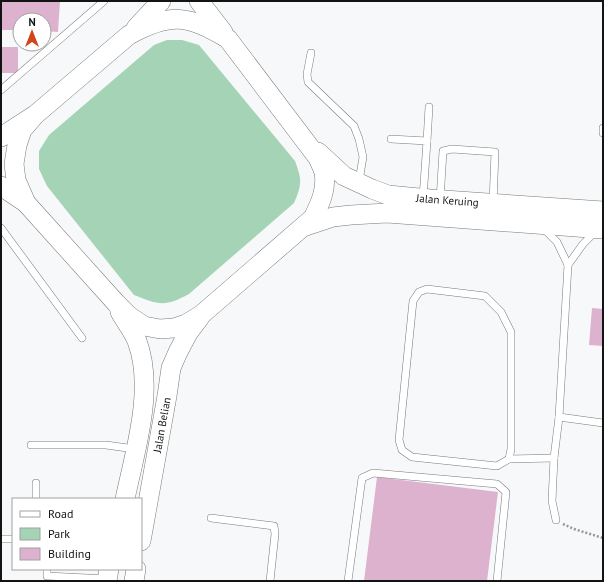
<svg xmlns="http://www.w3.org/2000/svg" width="604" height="582" viewBox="0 0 604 582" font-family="'PT Sans',sans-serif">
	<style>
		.green { fill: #a5d3b6 }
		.building { fill: #ddb2cf }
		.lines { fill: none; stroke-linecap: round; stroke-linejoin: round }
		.lane-casing { stroke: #78797a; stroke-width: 8 }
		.secondary-casing { stroke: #78797a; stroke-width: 20 }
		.path { stroke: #969798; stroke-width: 2.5; stroke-dasharray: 2 2; stroke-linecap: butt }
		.lane { stroke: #fff; stroke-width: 7 }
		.secondary { stroke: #fff; stroke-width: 19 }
		.labels { text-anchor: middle; stroke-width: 3.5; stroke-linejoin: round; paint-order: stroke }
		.street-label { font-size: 11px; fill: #121313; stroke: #fff }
	</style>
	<rect width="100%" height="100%" fill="#f7f8f9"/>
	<!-- green -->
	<path class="green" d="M167,40H182L199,45L295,161C302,180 302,184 294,203L189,294C165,307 159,305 134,295L47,186L39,169V151L49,135L154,45Z"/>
	<!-- building -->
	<g class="building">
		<polygon points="1,1 60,1 58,32 44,31 44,20 20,20 20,30 1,30"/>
		<rect x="1" y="47" width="17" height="26"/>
		<polygon points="592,308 603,309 603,346 589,345"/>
		<polygon points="377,477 498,492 487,581 364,581"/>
	</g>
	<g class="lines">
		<!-- lane casing -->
		<g class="lane-casing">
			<g id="lane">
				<polyline points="311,53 307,74 308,82 354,126 359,139 363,157 359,181"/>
				<polyline points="1,90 104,1"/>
				<polyline points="603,128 603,133"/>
				<polyline points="391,139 427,141 423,198"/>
				<polyline points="427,141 429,107"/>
				<polyline points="440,200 443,151 452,149 495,152 493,203"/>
				<polyline points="1,228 82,338"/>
				<polyline points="544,229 557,242 568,265 559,417 554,458 552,501 556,520"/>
				<polyline points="568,265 583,244 596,231"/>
				<polygon points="427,289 485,296 501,312 511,332 511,449 509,459 497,466 412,457 402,450 399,440 413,301 419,292"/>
				<polyline points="559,417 603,423"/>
				<polyline points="31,445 106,445 135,449"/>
				<polyline points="509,459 554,458"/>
				<polyline points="36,483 36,499"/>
				<polyline points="211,518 274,526 275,534 270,581"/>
				<polyline points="1,539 13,539"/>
				<polyline points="47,569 47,576 107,579"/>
				<polyline points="348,581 362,478 373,473 497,484 506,492 497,581"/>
			</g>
		</g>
		<!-- secondary casing -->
		<g class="secondary-casing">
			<g id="secondary">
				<polyline points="199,1 223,32"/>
				<polyline points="136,28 161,1"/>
				<path d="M1,137L35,115L129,35C171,12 189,15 228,39L318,158C320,163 323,168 324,173C327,189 320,204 313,218L201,315L186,324L174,328L160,329L144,326L129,316L116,303L26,203L16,180L14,164L17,145L22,130L35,115"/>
				<path id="s1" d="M318,152L344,176L372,189L388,195L430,199L603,211"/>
				<polyline points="1,186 26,203"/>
				<polyline points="303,227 333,217 351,215 387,213 603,229"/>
				<path d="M120,312C125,321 133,331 137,341C155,389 135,451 125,499"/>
				<path id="s2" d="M141,541L167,396L171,368L178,352L188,333L200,317"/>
				<polyline points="107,581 109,569"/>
				<polyline points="134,581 136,569"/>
			</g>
		</g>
		<!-- path -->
		<polyline class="path" points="563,524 574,529 603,538"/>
		<!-- lane -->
		<use href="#lane" class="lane"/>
		<!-- secondary -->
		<use href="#secondary" class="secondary"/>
	</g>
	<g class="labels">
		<!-- street labels -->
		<g class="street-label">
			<text dy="4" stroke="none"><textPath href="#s1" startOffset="143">Jalan Keruing</textPath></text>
			<text dy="4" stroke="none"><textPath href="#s2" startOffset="118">Jalan Belian</textPath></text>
		</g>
	</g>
	<!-- border -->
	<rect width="604" height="582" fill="none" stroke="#121313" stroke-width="4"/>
	<!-- legend -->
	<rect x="12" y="498" width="130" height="72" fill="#ffffff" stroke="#a0a1a1"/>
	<rect x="20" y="511" width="20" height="6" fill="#ffffff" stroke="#a0a1a1"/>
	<text x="48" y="518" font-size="12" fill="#121313">Road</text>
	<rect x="20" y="528" width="20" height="12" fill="#a5d3b6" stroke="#a0a1a1"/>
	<text x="48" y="538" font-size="12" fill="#121313">Park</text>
	<rect x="20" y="548" width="20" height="12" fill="#ddb2cf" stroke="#a0a1a1"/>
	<text x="48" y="558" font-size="12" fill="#121313">Building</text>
	<!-- north arrow -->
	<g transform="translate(32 32)"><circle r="19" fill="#ffffff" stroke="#a0a1a1"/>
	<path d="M0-3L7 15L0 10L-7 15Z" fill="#cf4719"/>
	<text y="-6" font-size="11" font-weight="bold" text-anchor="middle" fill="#121313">N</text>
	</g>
</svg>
